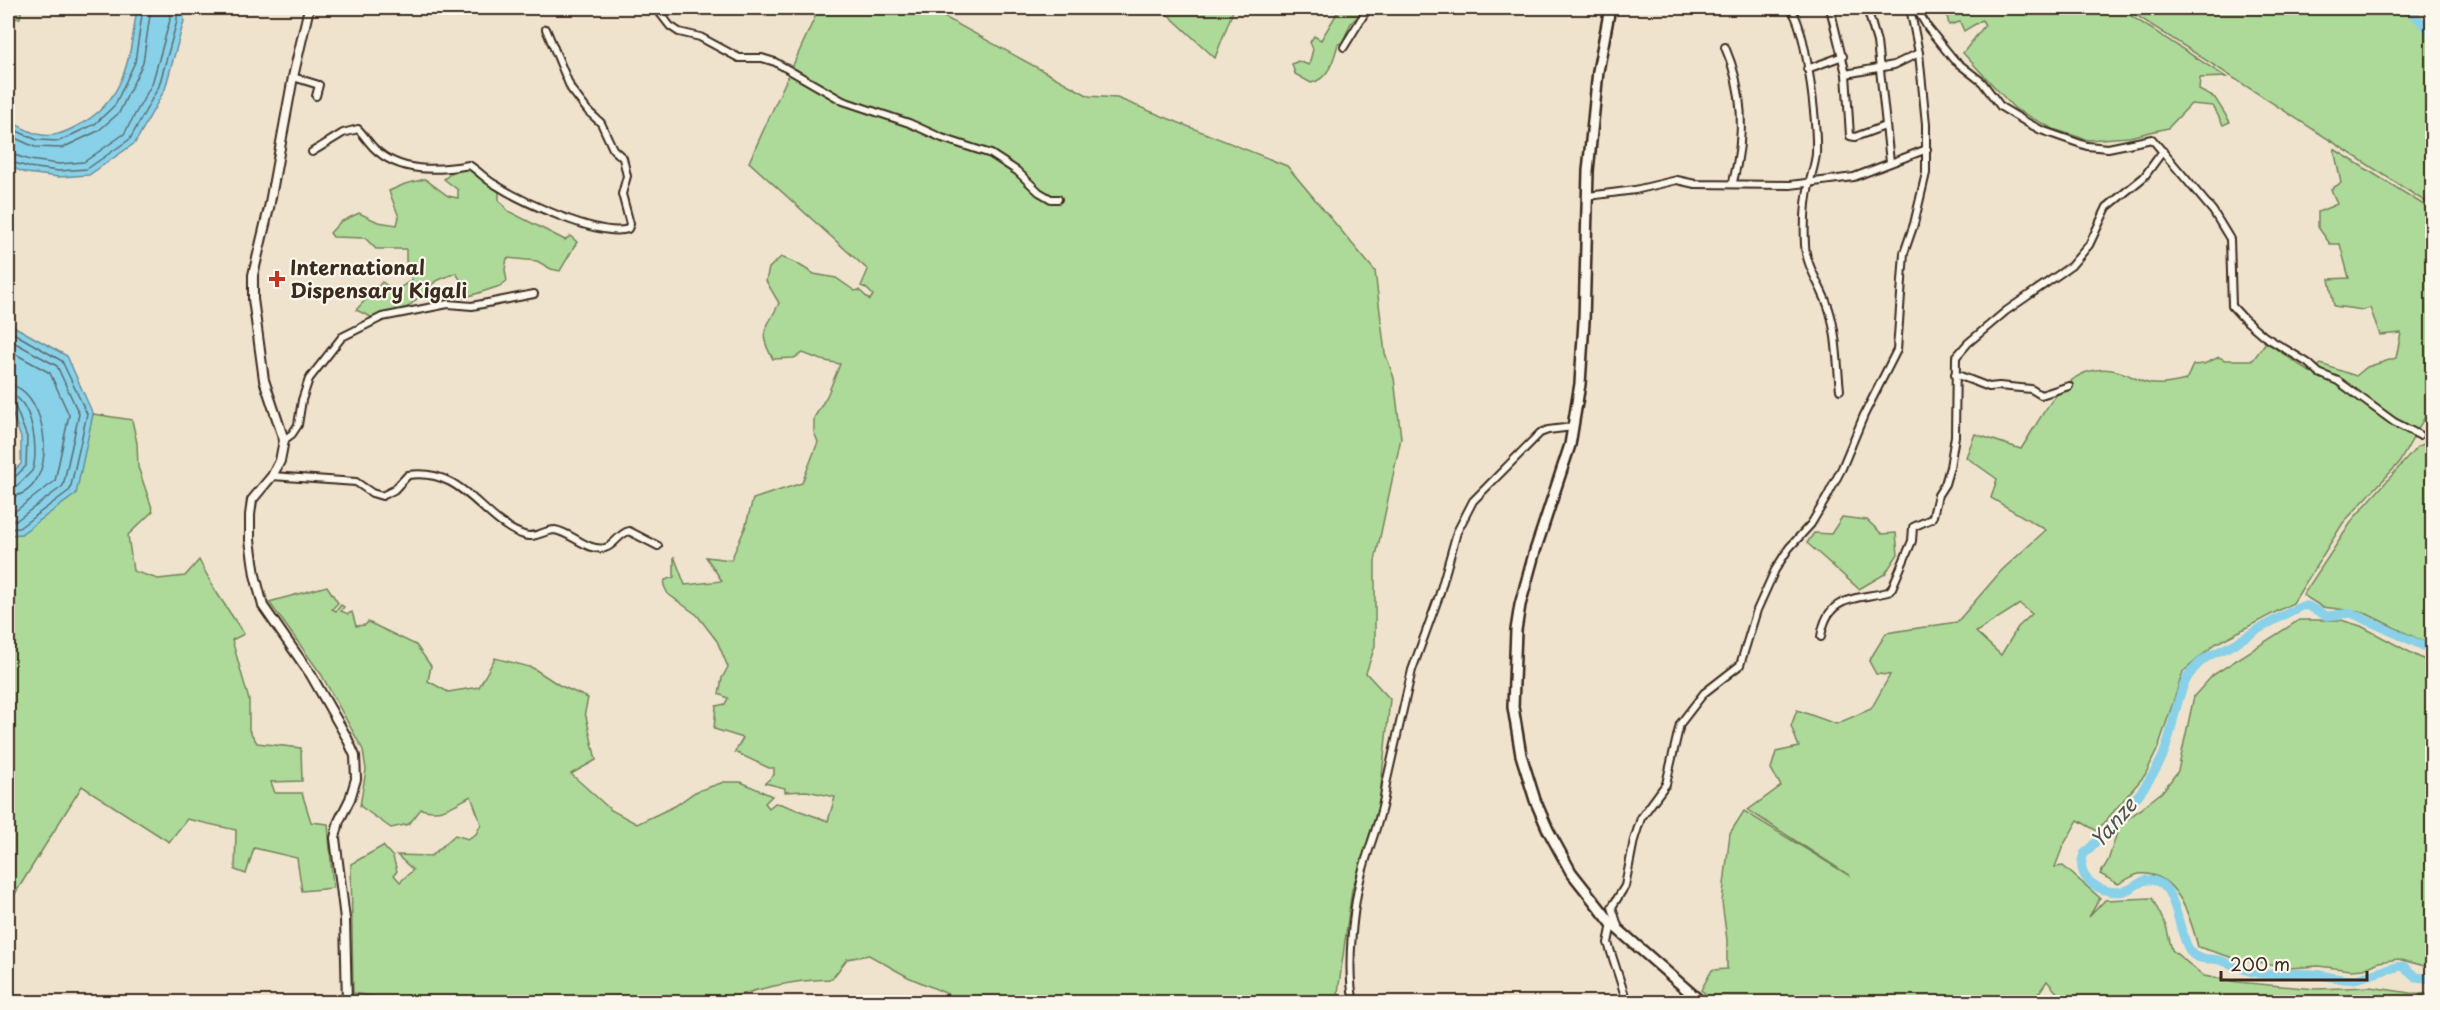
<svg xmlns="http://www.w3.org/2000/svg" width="2440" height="1010" viewBox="0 0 2440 1010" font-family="'Playpen Sans',sans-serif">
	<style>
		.green { fill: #adda98; stroke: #74825b; stroke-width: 1.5; fill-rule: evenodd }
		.water { fill: #88d1e9; stroke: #698e98; stroke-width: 1.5 }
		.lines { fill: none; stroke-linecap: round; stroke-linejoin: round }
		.shore { stroke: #5a6d6f; stroke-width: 1.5 }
		.river { stroke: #88d1e9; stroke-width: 9 }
		.minor-casing { stroke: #3b2a1e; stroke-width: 10 }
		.major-casing { stroke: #3b2a1e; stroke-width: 12 }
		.highway-casing { stroke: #3b2a1e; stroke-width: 14 }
		.minor { stroke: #fbf7ec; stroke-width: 6 }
		.major { stroke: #fbf7ec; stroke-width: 8 }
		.highway { stroke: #fbf7ec; stroke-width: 9 }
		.poi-dot { fill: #c8321e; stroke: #fbf7ec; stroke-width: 2 }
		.labels { text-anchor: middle; stroke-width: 4.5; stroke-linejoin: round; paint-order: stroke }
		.poi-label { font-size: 20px; font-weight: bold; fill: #3b2a1e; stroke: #fbf7ec; text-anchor: start }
		.water-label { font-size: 21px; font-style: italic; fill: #4e5451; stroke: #fbf7ec }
	</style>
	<rect width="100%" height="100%" fill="#f0e3ce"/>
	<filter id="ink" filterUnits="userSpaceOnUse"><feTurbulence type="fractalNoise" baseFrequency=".0167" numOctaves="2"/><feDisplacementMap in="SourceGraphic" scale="12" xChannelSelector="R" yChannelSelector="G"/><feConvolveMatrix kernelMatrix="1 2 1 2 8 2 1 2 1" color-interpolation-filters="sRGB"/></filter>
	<g filter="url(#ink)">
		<!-- green -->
		<g class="green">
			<polygon points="8,8 22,8 20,18 8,19"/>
			<path d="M819,8H928L1089,96L1117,98L1287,166L1375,271L1385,353L1394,378L1401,438L1375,561V646L1366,673L1390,699L1378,816L1352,889L1338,993L1345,1002H953L948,994L908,977L869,955L847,959L832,979C791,980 756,989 718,1002H403L353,993L351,864L383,846L393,857L397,871L394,875L400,882L413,870L397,855L431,856L455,835L468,839L476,834L481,824L471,796C452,806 442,815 421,809L409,824L391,828L360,806L366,770L363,750L321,674L269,602L327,586L338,603L332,609L336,611L341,605L344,607L341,611L348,614L352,612L356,626L365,625L368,622L416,645L431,666L428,681L448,692L479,687L495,658L533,668L559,685L588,698L585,712L596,760L571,774L611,810L637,824L675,806L695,792L724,782H741L772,796L765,803L769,808L775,803L781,804L828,821L835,797L807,791L785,792V788L765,783L774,775V768H769L735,752L743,738L714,729L716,706L725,704L728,698L719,694L722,678L728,667L717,641L697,615L668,594L664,586L665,580L674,577V556L685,585L722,581L706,557L731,560L745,528L753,499L802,483L818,442L814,432V418L827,396L840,364L821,360L803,353L794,358L773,359C756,330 767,330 779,303L766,281L769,268L781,257L796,263L814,274L836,278L855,291L859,290L870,300L873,295L866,288L861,286L868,270L749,162Z"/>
			<polygon points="1161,8 1234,8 1215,58"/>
			<path d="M1336,8H1367L1351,23L1342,43L1338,44C1334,59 1329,79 1311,83L1295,74L1292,64L1298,61L1309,65L1313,49L1310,42L1314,36L1321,40L1339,10Z"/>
			<polygon points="1936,8 2119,8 2226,77 2200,78 2199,90 2215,98 2230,122 2223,125 2213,106 2191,104 2168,128 2129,137 2088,140 2053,129 2015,109 1963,53 1985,25 1982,20 1964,31 1960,22 1949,25 1946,11"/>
			<polygon points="2125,8 2404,8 2431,36 2432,206"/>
			<path d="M2334,149L2432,210V404L2399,463L2343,523L2293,603L2215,644L2183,672L2158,748L2145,775L2097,831L2078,820L2063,846L2055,867L2063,866L2100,898L2089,917L2105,900L2152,898L2166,926L2172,950L2204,976L2237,982L2316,989L2370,987L2410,993L2432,994V1002H2065L2047,981L2038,994L2052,1002H1715L1701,990L1712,970L1727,969V940L1722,902L1730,833L1744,811L1850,876L1748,810L1781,786L1771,769L1776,752L1799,747L1791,726L1797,710L1836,724L1871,709L1890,675L1876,674L1869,661L1886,633L1957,622L2002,570L2046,530L1991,498L1997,479L1966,457L1975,434L2021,449C2045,412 2069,354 2123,373C2130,375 2137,380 2144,382C2157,387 2173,383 2186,380L2193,365L2204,364L2219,357L2225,360H2253L2266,342L2310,372L2321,364L2356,376L2367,367L2396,358L2401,333L2380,335L2370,308L2363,310L2334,306L2329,279L2349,278L2340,244H2330L2318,227V212L2337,204L2331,189L2341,183ZM2020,604L2032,614L2018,627L2001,655L1976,632Z"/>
			<polygon points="460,166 471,170 499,189 499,200 508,211 565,240 570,236 577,242 560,271 551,269 537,261 507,258 505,270 507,281 500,286 463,298 458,288 463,284 456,273 436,281 408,307 373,318 356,310 382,282 395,291 412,280 406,261 406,249 376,249 365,238 333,237 330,233 340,222 359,213 378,222 397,225 399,217 389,191 405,184 425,179 448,196 458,198 458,190 444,179"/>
			<polygon points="93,414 132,420 137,443 138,467 153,511 128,535 133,571 158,579 185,576 199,560 215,590 244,634 232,640 249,700 249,730 257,743 301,748 302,781 271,782 275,793 302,793 311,822 328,824 333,888 302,891 297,858 254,848 246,874 235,870 236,830 187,819 169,842 82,786 8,905 8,535 21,534 84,450"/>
			<polygon points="2432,440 2432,646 2363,612 2322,607 2303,595 2354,518 2417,447"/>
			<polygon points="1842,517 1867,520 1882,534 1896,533 1898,554 1885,574 1859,589 1807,543 1814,533 1831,534"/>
			<path d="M2299,620H2341L2361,626L2432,664V968L2398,959L2379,962L2364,969L2351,970L2318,966L2290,968L2240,960L2198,947C2191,919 2177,870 2139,874C2133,875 2125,881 2118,884L2100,874L2108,861L2119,826L2162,792L2178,771L2194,696L2213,675Z"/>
		</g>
		<!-- water -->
		<g class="water">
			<path d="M137,8H183L184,21L165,89L135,143L89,175L59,177L26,173L8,166V120C17,125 27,131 37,134C52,138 64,133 77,126C126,102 130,56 137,8Z"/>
			<polygon points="8,323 67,356 93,414 76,494 21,534 8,535 8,476 21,464 21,438 8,401"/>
		</g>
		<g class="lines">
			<!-- shore -->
			<g class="shore">
				<polyline points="8,127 37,140 59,141 95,124 115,105 135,62 143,8"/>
				<polyline points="8,135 35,147 62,148 98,131 119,113 143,63 151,8"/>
				<polyline points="8,153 30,160 59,164 84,162 124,134 152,84 170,20 169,8"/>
				<polyline points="8,161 28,167 59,171 87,169 130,139 159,86 177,21 177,8"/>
				<polyline points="8,330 62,361 87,414 70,490 19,528 8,529"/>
				<polyline points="8,339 57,366 79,414 63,486 17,520 8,521"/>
				<polyline points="8,350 50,373 69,415 55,481 14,512 8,512"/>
				<path d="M8,385C49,387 63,495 8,497"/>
				<path d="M8,394C32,396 40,452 32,471L18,485L8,488"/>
				<polyline points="8,402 15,406 27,437 26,466 13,479 8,480"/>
			</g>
			<!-- river -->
			<g class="river">
				<polyline points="2408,8 2432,33"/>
				<path d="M2432,650L2351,613L2327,616L2308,606H2302C2278,617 2257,630 2234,644C2216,654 2207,653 2192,671C2176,690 2173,734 2162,758C2144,795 2112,825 2084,854C2073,878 2102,896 2124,891C2137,888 2142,875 2158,882C2177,890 2178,933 2190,951C2196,961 2209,958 2219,960C2234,964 2247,973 2263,974C2280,975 2297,972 2313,974C2326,975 2342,981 2354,979C2371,976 2386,968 2403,966L2416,977L2432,979"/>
			</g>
			<!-- minor casing -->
			<g class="minor-casing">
				<g id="minor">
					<polyline points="656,8 670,26 679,32 700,37 739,58 762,58 775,62 843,101 909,123 942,138 991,154 1017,171 1039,192 1051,199 1058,199"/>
					<path d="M1790,8C1807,27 1817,126 1816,154C1815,164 1812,172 1810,181C1805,201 1804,224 1805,245C1806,267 1822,287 1829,309C1837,334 1837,363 1840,390"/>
					<polyline points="1830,8 1846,74 1850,136 1855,137 1885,126"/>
					<polyline points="1867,8 1877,42 1890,162"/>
					<polyline points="1916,8 1928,28 1954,60 1982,82 2001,107 2026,122 2041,130 2087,146 2108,148 2152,139 2213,211 2230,239 2232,306 2243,318 2264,336 2308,363 2319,373 2338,381 2394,422 2419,435"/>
					<polyline points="1344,47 1368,8"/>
					<path d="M1725,47C1744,91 1745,137 1733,182"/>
					<polyline points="1807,69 1843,56"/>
					<polyline points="1846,74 1894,65 1919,53"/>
					<polyline points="293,77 319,85 316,96"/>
					<path d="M312,152L343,133L358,129C364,135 368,142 374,148C399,173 437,171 469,165C479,171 486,180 496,185C521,201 600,238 628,229L630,224L622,194L627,176L623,158L613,149L601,123L588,111L571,89L546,29"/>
					<polyline points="1588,196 1635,190 1677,180 1695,184 1790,185 1854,177 1927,149"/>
					<polyline points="1955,374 1989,387 1999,386 2031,389 2041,395 2069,386"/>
					<polyline points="284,440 292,434 298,425 302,400 309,379 342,337 382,317 448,304 472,306 534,294"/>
					<path d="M272,476L356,482L372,493L382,496L394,490L408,475C465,467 481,521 524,535C535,539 544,530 555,530C572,533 588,552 605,548C615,545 618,534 629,531L658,546"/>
					<path d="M1821,637C1827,595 1854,600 1888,592L1892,588L1912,541L1913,527L1931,519L1933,516L1938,495L1945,484L1950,467L1955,436L1956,357L1968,343L2006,311L2071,266L2089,245L2107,207L2144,177L2163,151"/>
					<polyline points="1612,924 1608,943 1627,1002"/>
					<polyline points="1619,929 1612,907 1625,886 1634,840 1641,818 1666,784 1680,724 1704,693 1740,665 1757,610 1775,570 1789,548 1811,524 1827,497 1842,468 1864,415 1897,350 1904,253 1914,224 1926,173 1926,124 1919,53 1910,8"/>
					<path d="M1354,1002C1346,970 1353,902 1363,869C1371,841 1383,814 1386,784L1412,670L1439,596L1457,532L1473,501L1540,433L1548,430L1573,427"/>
				</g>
			</g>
			<!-- major casing -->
			<g class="major-casing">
				<polyline id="major" points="309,8 293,77 269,208 253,275 253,299 264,380 284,440 280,461 272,476 252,500 250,515 250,540 255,575 263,606 311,675 347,738 355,756 356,779 350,799 339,821 335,838 345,919 347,1002"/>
			</g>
			<!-- highway casing -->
			<g class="highway-casing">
				<polyline id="highway" points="1610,8 1598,71 1588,171 1584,321 1580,384 1570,445 1534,554 1520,605 1516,630 1513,707 1521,755 1535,800 1548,830 1571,872 1612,924 1701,1002"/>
			</g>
			<!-- minor -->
			<use href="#minor" class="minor"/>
			<!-- major -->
			<use href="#major" class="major"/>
			<!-- highway -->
			<use href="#highway" class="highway"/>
		</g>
	</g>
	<!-- markers -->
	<path class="poi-dot" d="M274 270h6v6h6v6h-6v6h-6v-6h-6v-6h6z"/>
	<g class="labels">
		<!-- poi labels -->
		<g class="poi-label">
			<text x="290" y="275">International<tspan x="290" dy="23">Dispensary Kigali</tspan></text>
		</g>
		<!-- water labels -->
		<g class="water-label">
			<text transform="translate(2114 823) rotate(-49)" y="7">Yanze</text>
		</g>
	</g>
	<!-- margin -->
	<rect width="2440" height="1010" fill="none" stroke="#fbf7ec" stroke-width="30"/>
	<rect x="15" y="15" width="2410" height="980" fill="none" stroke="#3b2a1e" stroke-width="2" filter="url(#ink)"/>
	<!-- scale -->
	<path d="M2221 971v9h146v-9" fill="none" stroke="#3b2a1e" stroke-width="3"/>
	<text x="2230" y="971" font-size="18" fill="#3b2a1e" stroke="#fbf7ec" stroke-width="4.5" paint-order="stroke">200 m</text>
</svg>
